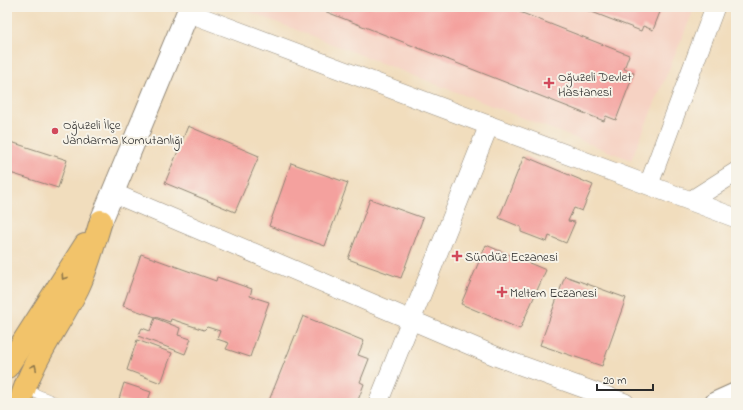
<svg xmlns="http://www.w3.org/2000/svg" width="743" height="410" viewBox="0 0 743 410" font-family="'Indie Flower',sans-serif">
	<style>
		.built { fill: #f6d2c3 }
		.building { fill: #f4a19e }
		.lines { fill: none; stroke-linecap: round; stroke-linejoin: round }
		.service-casing { stroke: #8e8474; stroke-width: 10 }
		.minor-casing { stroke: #8e8474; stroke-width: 20 }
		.tertiary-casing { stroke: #8e8474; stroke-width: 24 }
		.trunk-casing { stroke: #8e8474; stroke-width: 24 }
		.service { stroke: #fff; stroke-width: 9 }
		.minor { stroke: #fff; stroke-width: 19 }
		.tertiary { stroke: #fff; stroke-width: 22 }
		.trunk { stroke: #f2c36a; stroke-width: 22 }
		.oneway { stroke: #8e774a }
		.poi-dot { fill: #d1495b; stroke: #f7f3e8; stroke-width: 1.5 }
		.labels { text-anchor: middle; stroke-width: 4; stroke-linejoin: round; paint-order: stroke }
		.poi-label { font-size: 13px; fill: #2b2b2b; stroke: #f7f3e8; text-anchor: start }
	</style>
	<rect width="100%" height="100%" fill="#f7f3e8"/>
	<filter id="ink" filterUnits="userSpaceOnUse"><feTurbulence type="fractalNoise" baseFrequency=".025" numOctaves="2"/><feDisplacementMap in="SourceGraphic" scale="8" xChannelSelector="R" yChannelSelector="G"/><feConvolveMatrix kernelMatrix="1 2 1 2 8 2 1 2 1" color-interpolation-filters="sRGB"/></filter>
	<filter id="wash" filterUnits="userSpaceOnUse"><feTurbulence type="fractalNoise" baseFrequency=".012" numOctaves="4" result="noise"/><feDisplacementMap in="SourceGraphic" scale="16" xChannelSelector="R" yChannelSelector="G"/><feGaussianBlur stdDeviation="0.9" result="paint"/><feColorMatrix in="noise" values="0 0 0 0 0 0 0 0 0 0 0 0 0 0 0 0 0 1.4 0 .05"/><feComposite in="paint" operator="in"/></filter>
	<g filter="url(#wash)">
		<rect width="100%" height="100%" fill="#f1ddbd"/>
		<!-- built -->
		<polygon class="built" points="237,7 695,7 631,160"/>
		<g id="blocks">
			<!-- building -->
			<g class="building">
				<polygon points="314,7 507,7 629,55 624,69 634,73 616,120 606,116 604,121"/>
				<polygon points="579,7 662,7 653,30 643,26 641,31"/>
				<polygon points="188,126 259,156 235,212 165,183"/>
				<polygon points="11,142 67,160 58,188 7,172 7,154"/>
				<polygon points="524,156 593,185 582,211 574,208 568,221 575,222 566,243 549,236 547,242 521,232 521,227 499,218"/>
				<polygon points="291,163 348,183 325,246 269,226"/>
				<polygon points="370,199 423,218 401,278 348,259"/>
				<polygon points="486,245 546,270 520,329 461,304"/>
				<polygon points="141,254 216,281 217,277 252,289 250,296 269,302 250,357 226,349 229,343 217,339 220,331 207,327 204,330 171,319 170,322 123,306"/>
				<polygon points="565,276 626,298 602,366 540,345"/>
				<polygon points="303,316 364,341 358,355 369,359 360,382 364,384 357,403 268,403"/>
				<polygon points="155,318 180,328 178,335 191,339 185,354 138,336 142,328 150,331"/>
				<polygon points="137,340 172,353 161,383 127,370"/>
				<polygon points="124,383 151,392 147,403 132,403 119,399"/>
			</g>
		</g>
	</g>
	<g filter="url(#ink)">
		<use href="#blocks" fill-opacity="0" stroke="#8e8474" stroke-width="1"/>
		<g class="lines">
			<!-- service casing -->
			<g class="service-casing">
				<polyline id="service" points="25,389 59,403"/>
			</g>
			<!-- minor casing -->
			<g class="minor-casing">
				<g id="minor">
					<polyline points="187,12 736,218"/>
					<polyline points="649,184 715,7"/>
					<polyline points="113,193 498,357 625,403"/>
					<polyline points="692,200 736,172"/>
					<polyline points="378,403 489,125"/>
				</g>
			</g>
			<!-- tertiary casing -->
			<g class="tertiary-casing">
				<g id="tertiary">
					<polyline points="101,221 190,7"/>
					<polyline points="716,403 736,394"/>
				</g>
			</g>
			<!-- trunk casing -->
			<g class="trunk-casing">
				<g id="trunk">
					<polyline points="7,367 85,245"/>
					<path d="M20,403C31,361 59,326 78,288C88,267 94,243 101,221"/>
				</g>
			</g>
			<!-- service -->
			<use href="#service" class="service"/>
			<!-- minor -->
			<use href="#minor" class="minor"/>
			<!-- tertiary -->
			<use href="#tertiary" class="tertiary"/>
			<!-- trunk -->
			<use href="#trunk" class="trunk"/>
		</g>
		<!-- one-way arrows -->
		<defs><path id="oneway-chevron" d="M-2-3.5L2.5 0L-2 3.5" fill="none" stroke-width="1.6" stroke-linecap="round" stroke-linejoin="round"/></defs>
		<g class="oneway">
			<use href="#oneway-chevron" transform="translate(64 277) rotate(124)"/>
			<use href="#oneway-chevron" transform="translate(34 367) rotate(-64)"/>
		</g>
	</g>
	<!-- markers -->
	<g class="poi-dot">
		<path d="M547 77h4v4h4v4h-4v4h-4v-4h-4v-4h4z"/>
		<circle cx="55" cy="131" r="4"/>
		<path d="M455 250h4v4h4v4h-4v4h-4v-4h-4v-4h4z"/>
		<path d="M500 286h4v4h4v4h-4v4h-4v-4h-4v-4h4z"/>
	</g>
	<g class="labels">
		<!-- poi labels -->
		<g class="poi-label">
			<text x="558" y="81">Oğuzeli Devlet<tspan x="558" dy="15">Hastanesi</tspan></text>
			<text x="63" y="129">Oğuzeli İlçe<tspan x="63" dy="15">Jandarma Komutanlığı</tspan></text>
			<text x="465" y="261">Sündüz Eczanesi</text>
			<text x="510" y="297">Meltem Eczanesi</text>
		</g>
	</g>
	<!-- margin -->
	<rect width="743" height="410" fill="none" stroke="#f7f3e8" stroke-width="24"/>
	<!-- scale -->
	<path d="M597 384v6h56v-6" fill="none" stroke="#2b2b2b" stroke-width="2"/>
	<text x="603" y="384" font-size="12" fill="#2b2b2b" stroke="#f7f3e8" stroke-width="3" paint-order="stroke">20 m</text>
</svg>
